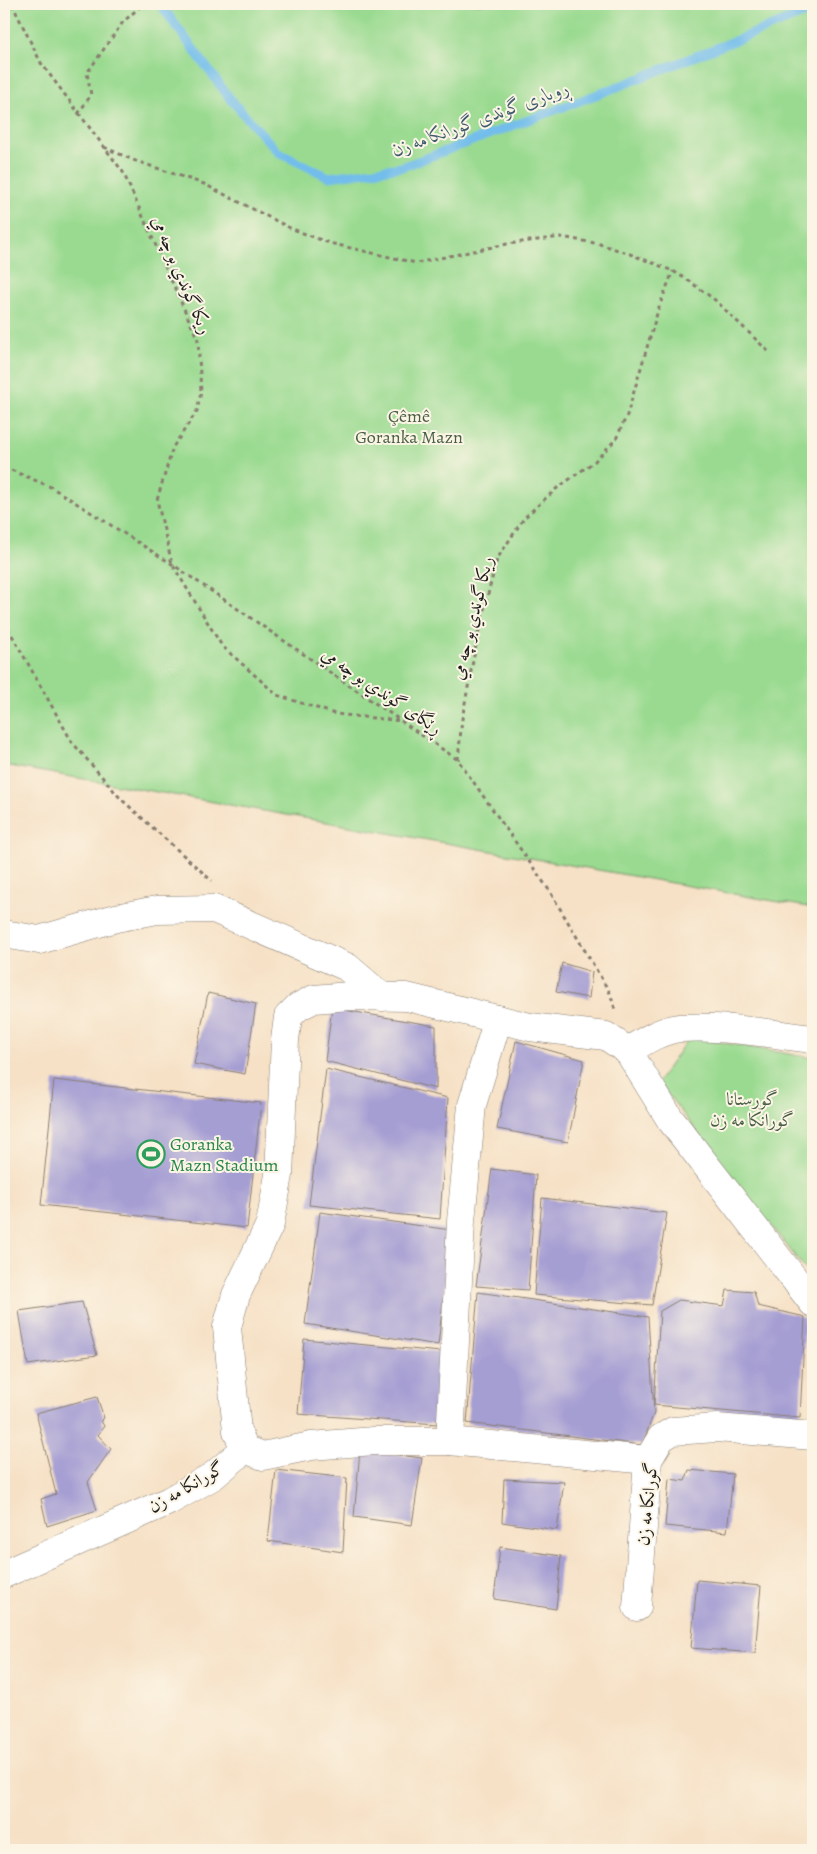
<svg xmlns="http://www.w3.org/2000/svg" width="817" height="1854" viewBox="0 0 817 1854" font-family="Alegreya,Amiri,serif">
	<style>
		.green { fill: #9ada90; stroke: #5b7b56 }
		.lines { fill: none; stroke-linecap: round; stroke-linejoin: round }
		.stream { stroke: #72bdeb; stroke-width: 9 }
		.building { fill: #a59ed3 }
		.minor-casing { stroke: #897e71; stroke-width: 29 }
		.path { stroke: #897e71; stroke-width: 3; stroke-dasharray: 4 4; stroke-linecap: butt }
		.minor { stroke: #fff; stroke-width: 28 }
		.labels { text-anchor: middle; stroke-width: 4; stroke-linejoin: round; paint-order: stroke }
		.street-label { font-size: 18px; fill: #1c1c1c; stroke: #fcf5e5 }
		.park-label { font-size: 18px; fill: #485e45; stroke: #fcf5e5 }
		.leisure-label { font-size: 18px; fill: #27864d; stroke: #fcf5e5; text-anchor: start }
		.water-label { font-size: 19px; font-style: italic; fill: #3e5c6f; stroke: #fcf5e5 }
	</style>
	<rect width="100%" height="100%" fill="#fcf5e5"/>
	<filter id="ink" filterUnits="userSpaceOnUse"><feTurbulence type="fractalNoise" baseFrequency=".02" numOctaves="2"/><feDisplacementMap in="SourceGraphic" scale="10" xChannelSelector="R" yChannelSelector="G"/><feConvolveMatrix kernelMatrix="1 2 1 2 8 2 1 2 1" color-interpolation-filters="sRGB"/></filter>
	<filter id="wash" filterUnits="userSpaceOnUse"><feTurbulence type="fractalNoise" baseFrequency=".0096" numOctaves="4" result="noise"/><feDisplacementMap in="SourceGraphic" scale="20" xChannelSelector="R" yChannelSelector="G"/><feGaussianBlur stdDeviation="1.12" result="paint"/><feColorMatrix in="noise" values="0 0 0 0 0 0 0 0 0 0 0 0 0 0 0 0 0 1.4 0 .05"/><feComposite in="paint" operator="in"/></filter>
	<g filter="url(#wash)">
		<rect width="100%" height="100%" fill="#f6e1c6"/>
		<!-- green -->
		<g class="green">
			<polygon points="4,4 813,4 813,908 4,765"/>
			<polygon points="689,1037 813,1058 813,1279 658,1082"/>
		</g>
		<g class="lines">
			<!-- stream -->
			<polyline class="stream" points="160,4 231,100 279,153 329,177 402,167 617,87 813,10"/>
		</g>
		<g id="blocks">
			<!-- building -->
			<g class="building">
				<polygon points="562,963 592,972 589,998 556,992"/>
				<polygon points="208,993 256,1004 245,1074 194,1064"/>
				<polygon points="332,1008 436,1026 436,1089 325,1061"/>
				<polygon points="516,1041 584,1060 568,1142 497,1129"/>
				<polygon points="326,1069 448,1098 440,1219 309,1205"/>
				<polygon points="54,1080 261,1103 247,1228 41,1205"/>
				<polygon points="492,1169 536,1175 528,1290 476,1286"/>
				<polygon points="542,1198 667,1213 652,1305 534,1295"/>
				<polygon points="320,1212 451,1230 438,1345 305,1324"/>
				<polygon points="727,1290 754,1292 758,1306 805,1317 800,1418 654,1405 660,1311 679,1300 724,1306"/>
				<polygon points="478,1292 648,1317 654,1413 642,1445 467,1423"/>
				<polygon points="82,1302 97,1355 28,1365 19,1311"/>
				<polygon points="304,1339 441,1352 437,1424 298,1414"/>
				<polygon points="97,1397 104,1418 101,1421 104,1426 98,1435 111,1449 88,1482 97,1510 47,1526 41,1499 56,1494 36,1413"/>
				<polygon points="360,1450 422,1458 412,1525 354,1517"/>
				<polygon points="276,1470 347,1478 343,1552 268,1541"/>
				<polygon points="689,1470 733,1474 727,1532 665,1526 669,1479 685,1481"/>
				<polygon points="504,1479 564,1482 557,1530 502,1522"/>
				<polygon points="500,1547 561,1556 556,1609 494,1599"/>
				<polygon points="697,1580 761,1586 755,1653 691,1648"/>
			</g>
		</g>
	</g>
	<g filter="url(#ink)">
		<use href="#blocks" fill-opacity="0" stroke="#897e71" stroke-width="1"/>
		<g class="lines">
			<!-- minor casing -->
			<g class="minor-casing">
				<g id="minor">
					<polyline points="4,934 39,940 116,918 157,910 214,909 347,967 382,997"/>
					<path d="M628,1051C644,1041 661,1030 680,1028C723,1025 771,1034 813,1039"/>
					<polyline points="450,1441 461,1221 472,1105 498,1019"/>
					<polyline points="648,1460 450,1441 374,1441 311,1446 263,1456 245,1449 237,1431 227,1327 236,1295 270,1224 279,1175 285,1040 288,1017 298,1007 314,999 349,996 407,997 530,1027 606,1036 628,1051 670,1119 813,1303"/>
					<polyline points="4,1574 169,1501 213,1476 245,1449"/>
					<polyline points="637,1607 648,1460 661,1438 673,1431 717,1428 813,1436"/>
				</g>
			</g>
			<!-- path -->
			<g class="path">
				<polyline points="12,4 41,63 123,172 198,340 201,392 197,411 173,447 157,500 172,564 222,646 277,695 335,714 402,721"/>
				<polyline points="78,114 91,95 87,73 123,22 143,4"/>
				<polyline points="104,147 133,160 204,184 290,228 329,243 416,263 507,244 561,237 600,244 630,254 673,271 689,281 715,300 770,353"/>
				<polyline points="4,467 51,487 172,564 458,760 549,890 610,993 615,1009"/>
				<polyline points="4,621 72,742 121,799 212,881"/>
				<polyline points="458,760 462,719 479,629 497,559 524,518 556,489 595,461 616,439 627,415 659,307 673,271"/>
			</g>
			<!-- minor -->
			<use href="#minor" class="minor"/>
		</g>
	</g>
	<!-- icons -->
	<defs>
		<g id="stadium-ring" transform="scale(1.4375)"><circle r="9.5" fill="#fcf5e5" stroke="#2e9e5b" stroke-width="1.5"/><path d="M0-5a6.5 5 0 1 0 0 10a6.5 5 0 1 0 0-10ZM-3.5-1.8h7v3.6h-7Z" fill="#2e9e5b"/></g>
	</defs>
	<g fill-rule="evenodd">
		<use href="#stadium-ring" x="151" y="1154"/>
	</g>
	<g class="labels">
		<!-- street labels -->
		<g class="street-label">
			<text transform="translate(182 275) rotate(67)" y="6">ريكا گوندي بو چه مي</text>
			<text transform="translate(472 618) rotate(-76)" y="6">ريكا گوندي بو چه مي</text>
			<text transform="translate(382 691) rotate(34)" y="6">ڕێگای گوندي بو چه مي</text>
			<text transform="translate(186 1487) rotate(-30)" y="6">گورانكا مه زن</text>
			<text transform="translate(647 1504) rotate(-84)" y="6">گورانكا مه زن</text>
		</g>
		<!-- park labels -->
		<g class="park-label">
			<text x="409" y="422">Çêmê<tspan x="409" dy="21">Goranka Mazn</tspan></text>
			<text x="752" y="1105">گورستانا<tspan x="752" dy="21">گورانكا مه زن</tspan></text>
		</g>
		<!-- leisure labels -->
		<g class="leisure-label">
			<text x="170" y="1150">Goranka<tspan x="170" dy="21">Mazn Stadium</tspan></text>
		</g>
		<!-- water labels -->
		<g class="water-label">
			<text transform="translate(480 118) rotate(-20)" y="7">ڕوباری گوندی گورانكا مه زن</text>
		</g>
	</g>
	<!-- margin -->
	<rect width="817" height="1854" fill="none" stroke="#fcf5e5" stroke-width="20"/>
</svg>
